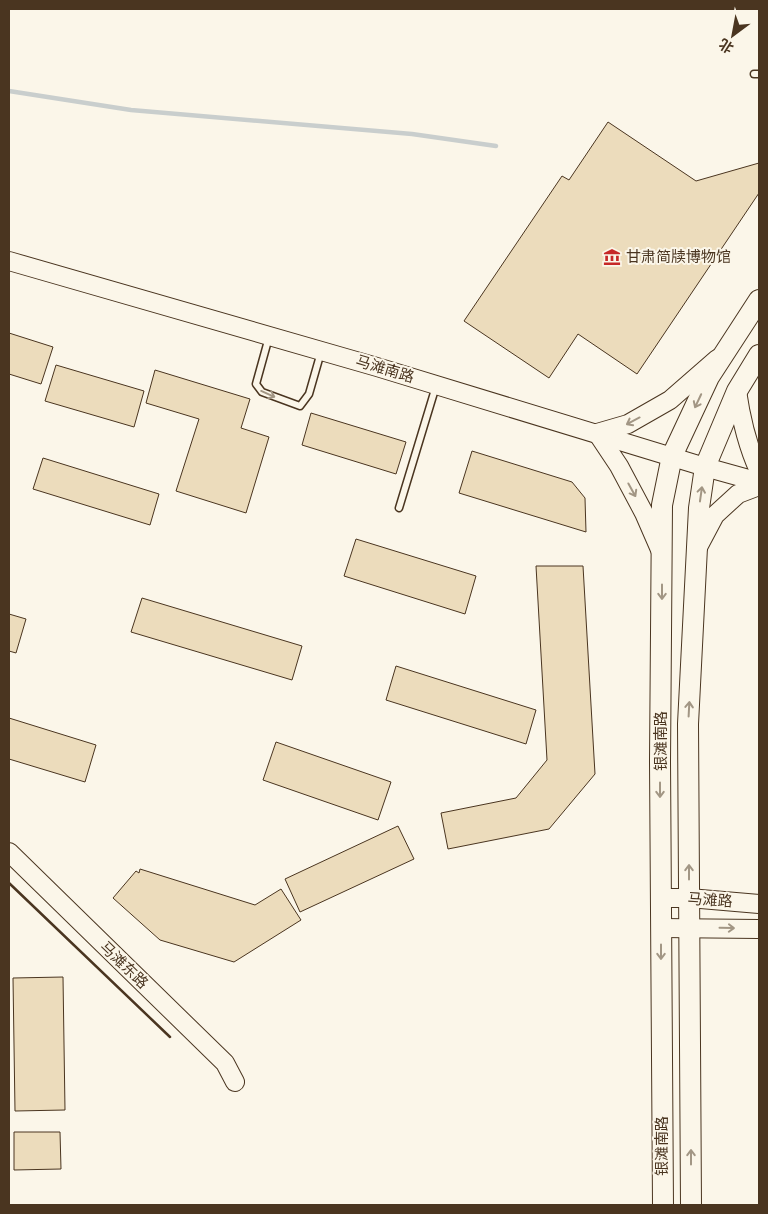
<svg xmlns="http://www.w3.org/2000/svg" width="768" height="1214" viewBox="0 0 768 1214" font-family="'Noto Sans','Noto Sans SC',sans-serif">
	<style>
		.lines { fill: none; stroke-linecap: round; stroke-linejoin: round }
		.stream { stroke: #c9cecd; stroke-width: 4.5 }
		.building { fill: #ecdcbc; stroke: #4a3520 }
		.service-casing { stroke: #4a3520; stroke-width: 9 }
		.secondary-casing { stroke: #4a3520; stroke-width: 20 }
		.primary-casing { stroke: #4a3520; stroke-width: 22 }
		.service { stroke: #fbf6e9; stroke-width: 6 }
		.secondary { stroke: #fbf6e9; stroke-width: 18 }
		.primary { stroke: #fbf6e9; stroke-width: 20 }
		.wall { stroke: #4a3520; stroke-width: 2.5 }
		.oneway { stroke: #a29684 }
		.labels { text-anchor: middle; stroke-width: 4; stroke-linejoin: round; paint-order: stroke }
		.poi-label { font-size: 15px; fill: #4a3520; stroke: #fbf6e9; text-anchor: start }
		.street-label { font-size: 15px; fill: #4a3520; stroke: #fbf6e9 }
	</style>
	<rect width="100%" height="100%" fill="#fbf6e9"/>
	<g class="lines">
		<!-- stream -->
		<polyline class="stream" points="9,91 131,110 412,134 496,146"/>
	</g>
	<!-- building -->
	<g class="building">
		<polygon points="608,122 696,181 759,163 759,193 637,374 578,334 549,378 464,321 562,176 569,180"/>
		<polygon points="9,333 53,347 41,384 9,374"/>
		<polygon points="56,365 144,391 134,427 45,401"/>
		<polygon points="155,370 250,399 241,428 269,437 246,513 176,491 199,419 146,403"/>
		<polygon points="311,413 406,442 396,474 302,445"/>
		<polygon points="472,451 572,482 585,498 586,532 459,493"/>
		<polygon points="43,458 159,494 150,525 33,489"/>
		<polygon points="356,539 476,576 465,614 344,576"/>
		<polygon points="536,566 583,566 595,774 549,829 448,849 441,813 516,798 547,760"/>
		<polygon points="142,598 302,646 292,680 131,632"/>
		<polygon points="9,614 26,619 16,653 9,651"/>
		<polygon points="396,666 536,710 526,744 386,700"/>
		<polygon points="9,718 96,745 85,782 9,759"/>
		<polygon points="276,742 391,782 378,820 263,780"/>
		<polygon points="398,826 414,859 300,912 285,879"/>
		<polygon points="140,869 255,905 281,889 301,920 234,962 160,940 113,898 136,871 139,873"/>
		<polygon points="63,977 65,1110 15,1111 13,978"/>
		<polygon points="14,1132 60,1132 61,1169 14,1170"/>
	</g>
	<g class="lines">
		<!-- service casing -->
		<g class="service-casing">
			<g id="service">
				<polyline points="754,74 759,74"/>
				<polyline points="269,337 256,384 262,392 300,406 309,394 321,352"/>
				<polyline points="399,508 436,386"/>
			</g>
		</g>
		<!-- secondary casing -->
		<g class="secondary-casing">
			<g id="secondary">
				<polyline points="9,261 377,367 705,467 759,482"/>
				<path d="M737,391C741,419 747,445 759,471"/>
				<polyline points="697,549 715,515 738,494 759,486"/>
				<polyline points="661,552 644,513 619,466 597,433 628,424 670,400 717,359"/>
				<polyline points="9,852 225,1063 235,1082"/>
				<polyline points="661,898 689,898 759,904"/>
				<polyline points="661,928 759,929"/>
			</g>
		</g>
		<!-- primary casing -->
		<g class="primary-casing">
			<g id="primary">
				<polyline points="663,1205 660,762 662,505 672,456 709,377 759,300"/>
				<polyline points="691,1205 688,724 699,508 705,467 737,391 759,355"/>
			</g>
		</g>
		<!-- service -->
		<use href="#service" class="service"/>
		<!-- secondary -->
		<use href="#secondary" class="secondary"/>
		<!-- primary -->
		<use href="#primary" class="primary"/>
		<!-- wall -->
		<polyline class="wall" points="9,883 170,1037"/>
	</g>
	<!-- one-way arrows -->
	<defs><path id="oneway-shaft" d="M-6 0H5M1.5-3L5.5 0L1.5 3" fill="none" stroke-width="1.6" stroke-linecap="round" stroke-linejoin="round" transform="scale(1.25)"/></defs>
	<g class="oneway">
		<use href="#oneway-shaft" transform="translate(268 394) rotate(24)"/>
		<use href="#oneway-shaft" transform="translate(698 401) rotate(115)"/>
		<use href="#oneway-shaft" transform="translate(633 421) rotate(152)"/>
		<use href="#oneway-shaft" transform="translate(632 490) rotate(61)"/>
		<use href="#oneway-shaft" transform="translate(701 494) rotate(-82)"/>
		<use href="#oneway-shaft" transform="translate(662 592) rotate(90)"/>
		<use href="#oneway-shaft" transform="translate(689 709) rotate(-87)"/>
		<use href="#oneway-shaft" transform="translate(660 790) rotate(90)"/>
		<use href="#oneway-shaft" transform="translate(689 872) rotate(-90)"/>
		<use href="#oneway-shaft" transform="translate(727 928) rotate(1)"/>
		<use href="#oneway-shaft" transform="translate(661 952) rotate(90)"/>
		<use href="#oneway-shaft" transform="translate(691 1157) rotate(-90)"/>
	</g>
	<!-- icons -->
	<defs>
		<g id="museum-bare" transform="scale(1.35)"><path d="M0-6L6-3V-2H-6V-3ZM-5-1h2V3h-2ZM-1-1h2V3h-2ZM3-1h2V3H3ZM-6 4H6V6H-6Z" fill="#c62828" stroke="#fbf6e9" stroke-width="2.5" paint-order="stroke"/></g>
	</defs>
	<g fill-rule="evenodd">
		<use href="#museum-bare" x="612" y="257"/>
	</g>
	<g class="labels">
		<!-- poi labels -->
		<g class="poi-label">
			<text x="626" y="262">甘肃简牍博物馆</text>
		</g>
		<!-- street labels -->
		<g class="street-label">
			<text transform="translate(385 369) rotate(17)" y="5">马滩南路</text>
			<text transform="translate(661 741) rotate(-90)" y="5">银滩南路</text>
			<text transform="translate(710 900) rotate(4)" y="5">马滩路</text>
			<text transform="translate(124 965) rotate(44)" y="5">马滩东路</text>
			<text transform="translate(662 1146) rotate(-90)" y="5">银滩南路</text>
		</g>
	</g>
	<!-- border -->
	<rect width="768" height="1214" fill="none" stroke="#4a3520" stroke-width="20"/>
	<!-- north arrow -->
	<g transform="translate(733 35) rotate(212)" stroke="#fbf6e9" stroke-width="4" paint-order="stroke">
	<path d="M0-4L9 19L0 12L-9 19Z" fill="#4a3520"/>
	<text y="-8" font-size="14" font-weight="bold" text-anchor="middle" fill="#4a3520">北</text>
	</g>
</svg>
